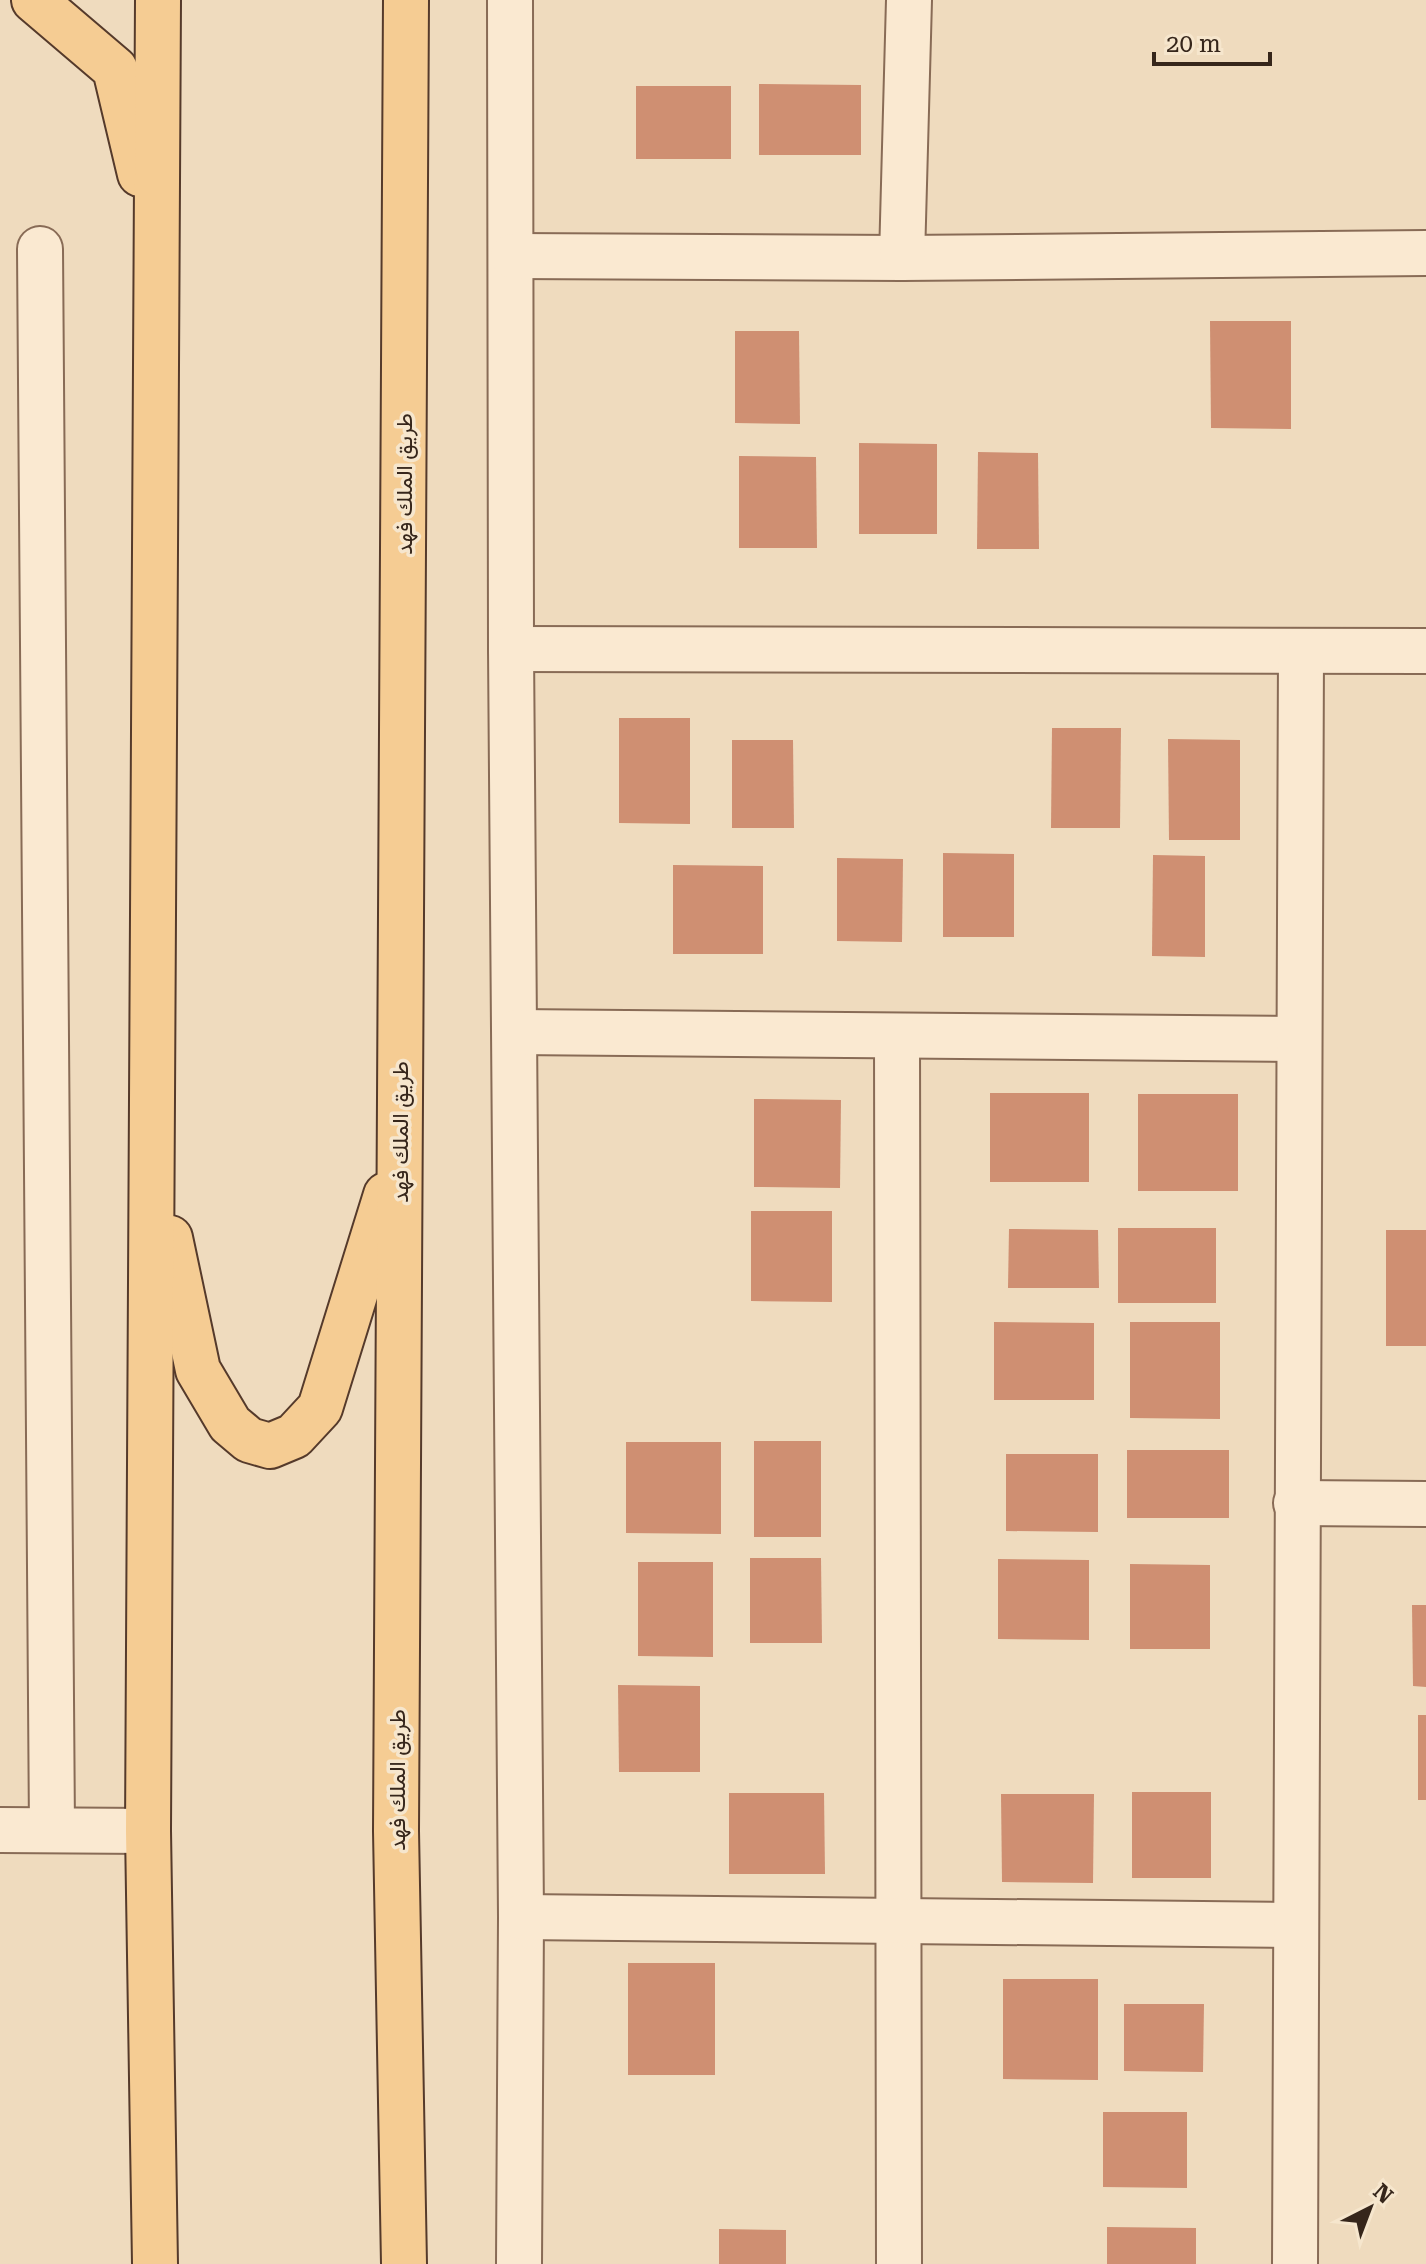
<svg xmlns="http://www.w3.org/2000/svg" width="1426" height="2264" viewBox="0 0 1426 2264" font-family="'Roboto Serif',Vazirmatn,serif">
	<style>
		.building { fill: #cf8f72 }
		.lines { fill: none; stroke-linecap: round; stroke-linejoin: round }
		.minor-casing { stroke: #886b56; stroke-width: 48 }
		.major-casing { stroke: #553a2b; stroke-width: 48 }
		.minor { stroke: #fae9d1; stroke-width: 44 }
		.major { stroke: #f5cc93; stroke-width: 44 }
		.labels { text-anchor: middle; stroke-width: 7; stroke-linejoin: round; paint-order: stroke }
		.street-label { font-size: 22px; fill: #36261b; stroke: #f6e6cd }
	</style>
	<rect width="100%" height="100%" fill="#efdbbe"/>
	<!-- building -->
	<g class="building">
		<polygon points="759,84 861,85 861,155 759,155"/>
		<rect x="636" y="86" width="95" height="73"/>
		<polygon points="1210,321 1291,321 1291,429 1211,428"/>
		<polygon points="735,331 799,331 800,424 735,423"/>
		<polygon points="859,443 937,444 937,534 859,534"/>
		<polygon points="978,452 1038,453 1039,549 977,549"/>
		<polygon points="739,456 816,457 817,548 739,548"/>
		<polygon points="619,718 690,718 690,824 619,823"/>
		<polygon points="1052,728 1121,728 1120,828 1051,828"/>
		<polygon points="1168,739 1240,740 1240,840 1169,840"/>
		<polygon points="732,740 793,740 794,828 732,828"/>
		<polygon points="943,853 1014,854 1014,937 943,937"/>
		<polygon points="1153,855 1205,856 1205,957 1152,956"/>
		<polygon points="837,858 903,859 902,942 837,941"/>
		<polygon points="673,865 763,866 763,954 673,954"/>
		<rect x="990" y="1093" width="99" height="89"/>
		<rect x="1138" y="1094" width="100" height="97"/>
		<polygon points="754,1099 841,1100 840,1188 754,1187"/>
		<polygon points="751,1211 832,1211 832,1302 751,1301"/>
		<rect x="1118" y="1228" width="98" height="75"/>
		<polygon points="1009,1229 1098,1230 1099,1288 1008,1288"/>
		<rect x="1386" y="1230" width="40" height="116"/>
		<polygon points="994,1322 1094,1323 1094,1400 994,1400"/>
		<polygon points="1130,1322 1220,1322 1220,1419 1130,1418"/>
		<rect x="754" y="1441" width="67" height="96"/>
		<polygon points="626,1442 721,1442 721,1534 626,1533"/>
		<rect x="1127" y="1450" width="102" height="68"/>
		<polygon points="1006,1454 1098,1454 1098,1532 1006,1531"/>
		<polygon points="750,1558 821,1558 822,1643 750,1643"/>
		<polygon points="998,1559 1089,1560 1089,1640 998,1639"/>
		<polygon points="638,1562 713,1562 713,1657 638,1656"/>
		<polygon points="1130,1564 1210,1565 1210,1649 1130,1649"/>
		<polygon points="1412,1605 1426,1605 1426,1687 1413,1686"/>
		<polygon points="618,1685 700,1686 700,1772 619,1772"/>
		<rect x="1418" y="1715" width="8" height="85"/>
		<rect x="1132" y="1792" width="79" height="86"/>
		<polygon points="729,1793 824,1793 825,1874 729,1874"/>
		<polygon points="1001,1794 1094,1794 1093,1883 1002,1882"/>
		<rect x="628" y="1963" width="87" height="112"/>
		<polygon points="1003,1979 1098,1979 1098,2080 1003,2079"/>
		<polygon points="1124,2004 1204,2004 1203,2072 1124,2071"/>
		<polygon points="1103,2112 1187,2112 1187,2188 1103,2187"/>
		<polygon points="1107,2227 1196,2228 1196,2264 1107,2264"/>
		<polygon points="719,2229 786,2230 786,2264 719,2264"/>
	</g>
	<g class="lines">
		<!-- minor casing -->
		<g class="minor-casing">
			<g id="minor">
				<polyline points="510,0 511,649 521,1917 519,2264"/>
				<polyline points="40,249 52,1830"/>
				<polyline points="513,256 902,258 1426,253"/>
				<polyline points="902,258 909,0"/>
				<polyline points="511,649 1426,651"/>
				<polyline points="516,1032 1297,1039"/>
				<polyline points="897,1036 899,2264"/>
				<polyline points="1296,1503 1426,1504"/>
				<polyline points="0,1830 148,1831"/>
				<polyline points="521,1917 1295,1925"/>
				<polyline points="1295,2264 1301,651"/>
			</g>
		</g>
		<!-- major casing -->
		<g class="major-casing">
			<g id="major">
				<polyline points="34,0 115,69 140,174"/>
				<polyline points="170,1238 198,1370 230,1424 249,1440 270,1446 294,1436 320,1408 386,1195"/>
				<polyline points="155,2264 148,1831 158,0"/>
				<polyline points="404,2264 396,1831 406,0"/>
			</g>
		</g>
		<!-- minor -->
		<use href="#minor" class="minor"/>
		<!-- major -->
		<use href="#major" class="major"/>
	</g>
	<g class="labels">
		<!-- street labels -->
		<g class="street-label">
			<text transform="translate(404 484) rotate(-90)" y="8">طريق الملك فهد</text>
			<text transform="translate(400 1132) rotate(-90)" y="8">طريق الملك فهد</text>
			<text transform="translate(397 1780) rotate(-90)" y="8">طريق الملك فهد</text>
		</g>
	</g>
	<!-- north arrow -->
	<g transform="translate(1370 2208) rotate(42)" stroke="#f6e6cd" stroke-width="6" paint-order="stroke">
	<path d="M0-6L14 30L0 20L-14 30Z" fill="#36261b"/>
	<text y="-12" font-size="22" font-weight="bold" text-anchor="middle" fill="#36261b">N</text>
	</g>
	<!-- scale -->
	<path d="M1154 52v12h116v-12" fill="none" stroke="#36261b" stroke-width="4"/>
	<text x="1166" y="52" font-size="24" fill="#36261b" stroke="#f6e6cd" stroke-width="6" paint-order="stroke">20 m</text>
</svg>
